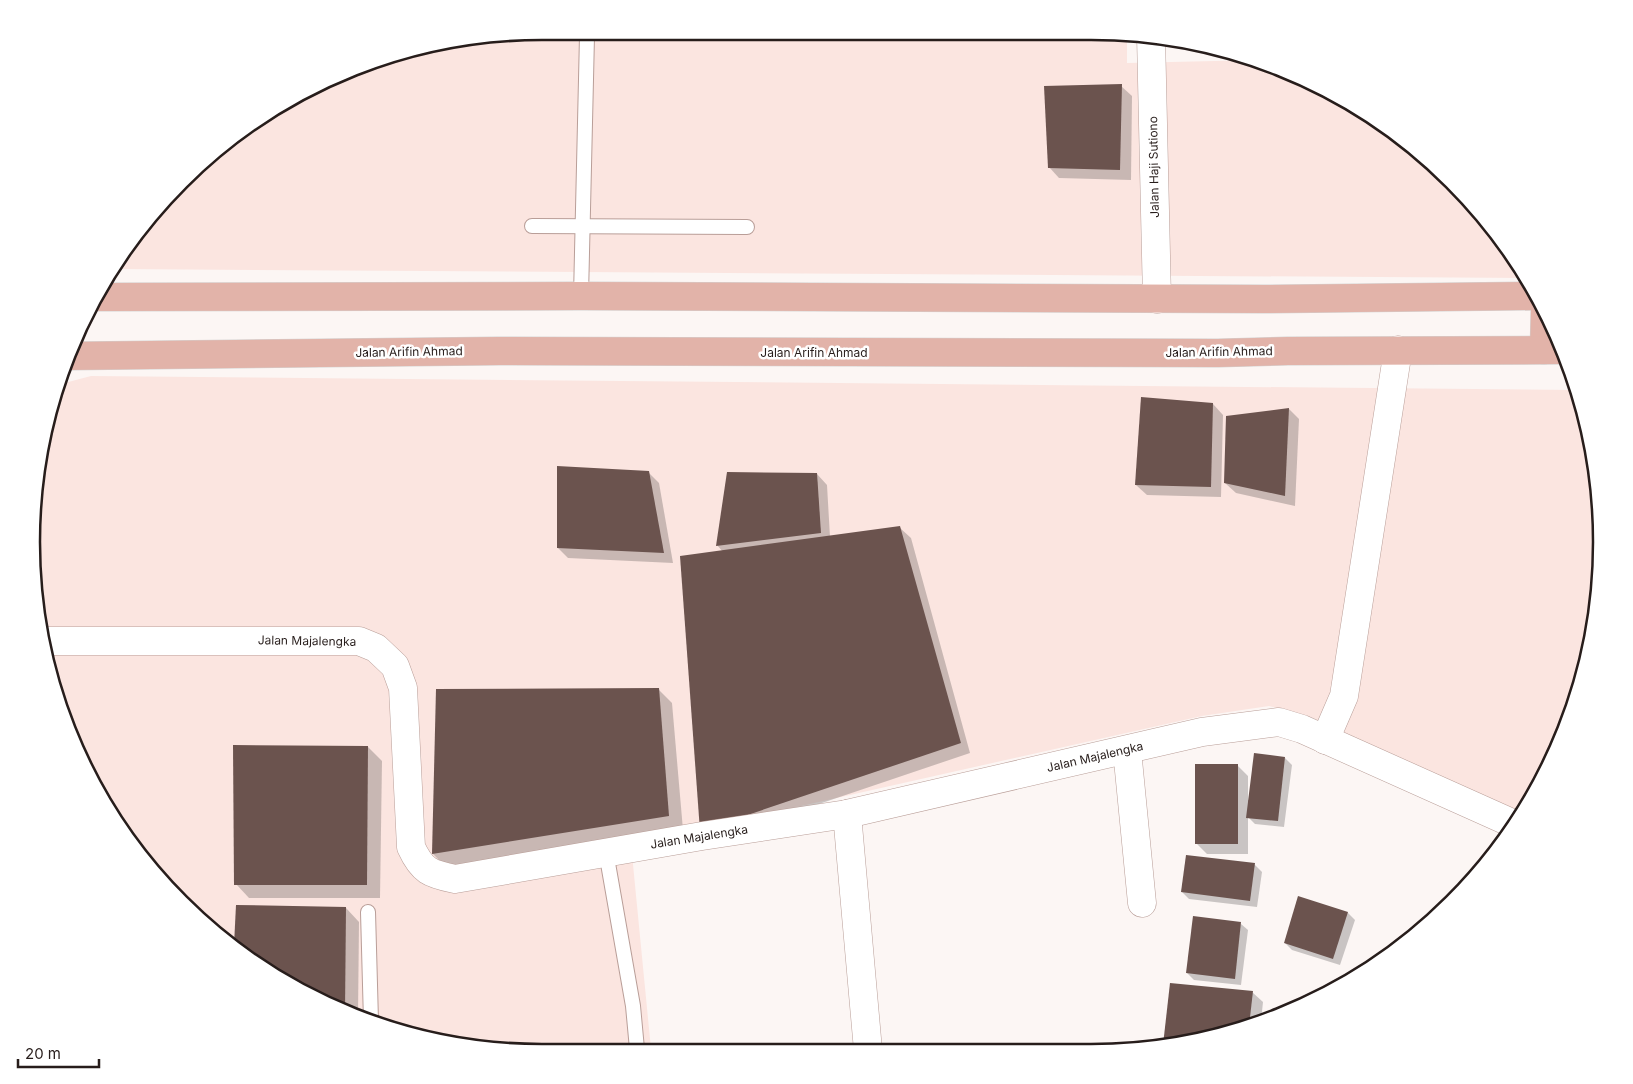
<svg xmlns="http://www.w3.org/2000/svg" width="1633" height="1084" viewBox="0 0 1633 1084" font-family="Inter,sans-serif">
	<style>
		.built { fill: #fbe5e0 }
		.shadow { fill: #0003 }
		.building { fill: #6b534e }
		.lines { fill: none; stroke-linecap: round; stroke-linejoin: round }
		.service-casing { stroke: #b99e98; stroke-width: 16 }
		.minor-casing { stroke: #b99e98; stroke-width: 29 }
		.primary-casing { stroke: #d4d2d1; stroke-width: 29 }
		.service { stroke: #fff; stroke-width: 14 }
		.minor { stroke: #fff; stroke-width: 28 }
		.primary { stroke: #e2b3a9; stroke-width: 28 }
		.labels { text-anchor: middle; stroke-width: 5; stroke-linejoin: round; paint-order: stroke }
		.street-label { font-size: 12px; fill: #271d1b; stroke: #fff }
		.rim { fill: none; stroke: #271d1b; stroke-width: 2.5 }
	</style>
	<rect width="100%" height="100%" fill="#fcf6f4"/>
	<!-- built -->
	<g class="built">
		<polygon points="475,36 1127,36 1127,63 1259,60 1317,84 1428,158 1496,231 1525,278 115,269 137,231 205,158 258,117 378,58 398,54 406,54 406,52"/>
		<polygon points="91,376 1577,390 1584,410 1601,509 1597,609 1575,706 1533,798 1520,816 1313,718 1269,706 1202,716 631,844 651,1049 475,1048 410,1035 316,1000 205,926 158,879 100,798 49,674 32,576 32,508 49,410 57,385"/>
	</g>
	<!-- shadow -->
	<g class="shadow">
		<polygon points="1121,86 1132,96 1131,180 1059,178 1049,167"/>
		<polygon points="1213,404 1223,415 1221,497 1147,495 1136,485"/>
		<polygon points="1289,409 1299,419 1295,506 1236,493 1225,483 1227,417"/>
		<polygon points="648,472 659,483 673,563 568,558 558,548"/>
		<polygon points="817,474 827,485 830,537 900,528 911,538 970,753 712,840 723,552 717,545"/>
		<polygon points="658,689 672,703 683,830 447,868 433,854 437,690"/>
		<polygon points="368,747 382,761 380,898 249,898 236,884"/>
		<polygon points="1285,758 1292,765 1284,827 1255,824 1248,817 1248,854 1207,854 1196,843 1237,765 1248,776 1248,800 1250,800"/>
		<polygon points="1187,856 1255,865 1262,872 1257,907 1189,899 1182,892"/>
		<polygon points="237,906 346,908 359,922 358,1016 316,1000 236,946"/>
		<polygon points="1348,913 1355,920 1340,965 1292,950 1285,943"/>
		<polygon points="1241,924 1248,930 1241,985 1194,980 1187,973"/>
		<polygon points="1171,984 1252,992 1263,1002 1261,1021 1223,1035 1165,1045"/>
	</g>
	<!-- building -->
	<g class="building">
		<polygon points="1122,84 1120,170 1048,168 1044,86"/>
		<polygon points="1141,397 1213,403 1211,487 1135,485"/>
		<polygon points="1289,408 1285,496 1224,483 1226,416"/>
		<polygon points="557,466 649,471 664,553 557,548"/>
		<polygon points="727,472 817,473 821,533 716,546"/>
		<polygon points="900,526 961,743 700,831 680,556"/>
		<polygon points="659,688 669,816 432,854 436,689"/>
		<polygon points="233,745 368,746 367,885 234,885"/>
		<polygon points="1254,753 1285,757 1278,821 1246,818"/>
		<rect x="1195" y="764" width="43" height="80"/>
		<polygon points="1186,855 1255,863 1250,901 1181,892"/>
		<polygon points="1298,896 1348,912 1333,959 1284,943"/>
		<polygon points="236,905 346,907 345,1011 316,1000 234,945"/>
		<polygon points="1193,916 1241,922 1235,979 1186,973"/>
		<polygon points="1170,983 1253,991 1249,1026 1223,1035 1163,1045"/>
	</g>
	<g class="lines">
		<!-- service casing -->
		<g class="service-casing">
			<g id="service">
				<polyline points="532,226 747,227"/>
				<polyline points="581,296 587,36"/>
				<polyline points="606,852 633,1006 637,1049"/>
				<polyline points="368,912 371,1021"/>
			</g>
		</g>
		<!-- minor casing -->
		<g class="minor-casing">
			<g id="minor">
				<polyline points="1151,36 1157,299"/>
				<path d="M43,641H359L376,648L395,666L403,688L411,847C422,871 430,874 455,879L702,836L847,814L1202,732L1279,722L1302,729L1514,824"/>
				<polyline points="1325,740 1344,696 1398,350"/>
				<polyline points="1127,750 1142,903"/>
				<polyline points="847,814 868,1050"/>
			</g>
		</g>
		<!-- primary casing -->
		<g class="primary-casing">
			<g id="primary">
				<polyline points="99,297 581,296 1264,299 1536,296"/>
				<polyline points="1544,350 1545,310"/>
				<polyline points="67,356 499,351 1218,353 1288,351 1562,350"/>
			</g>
		</g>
		<!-- service -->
		<use href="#service" class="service"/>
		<!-- minor -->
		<use href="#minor" class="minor"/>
		<!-- primary -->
		<use href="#primary" class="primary"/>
	</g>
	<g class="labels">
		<!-- street labels -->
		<g class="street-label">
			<text transform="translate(1154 167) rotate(-91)" y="4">Jalan Haji Sutiono</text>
			<text transform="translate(409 352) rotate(-1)" y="4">Jalan Arifin Ahmad</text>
			<text transform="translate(1219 352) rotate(-1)" y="4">Jalan Arifin Ahmad</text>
			<text x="814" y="357">Jalan Arifin Ahmad</text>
			<text transform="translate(307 641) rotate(1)" y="4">Jalan Majalengka</text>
			<text transform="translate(1095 757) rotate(-13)" y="4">Jalan Majalengka</text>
			<text transform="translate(699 837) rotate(-9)" y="4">Jalan Majalengka</text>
		</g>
	</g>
	<!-- crop -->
	<path d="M0 0H1633V1084H0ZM542 40H1091A502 502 0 0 1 1593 542V542A502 502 0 0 1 1091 1044H542A502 502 0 0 1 40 542V542A502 502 0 0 1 542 40Z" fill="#fff" fill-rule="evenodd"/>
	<path class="rim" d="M542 40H1091A502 502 0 0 1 1593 542V542A502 502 0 0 1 1091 1044H542A502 502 0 0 1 40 542V542A502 502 0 0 1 542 40Z"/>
	<!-- scale -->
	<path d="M18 1059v8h81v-8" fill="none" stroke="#271d1b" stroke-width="2.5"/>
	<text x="25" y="1059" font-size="15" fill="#271d1b" stroke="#ffffff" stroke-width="4" paint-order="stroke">20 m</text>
</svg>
